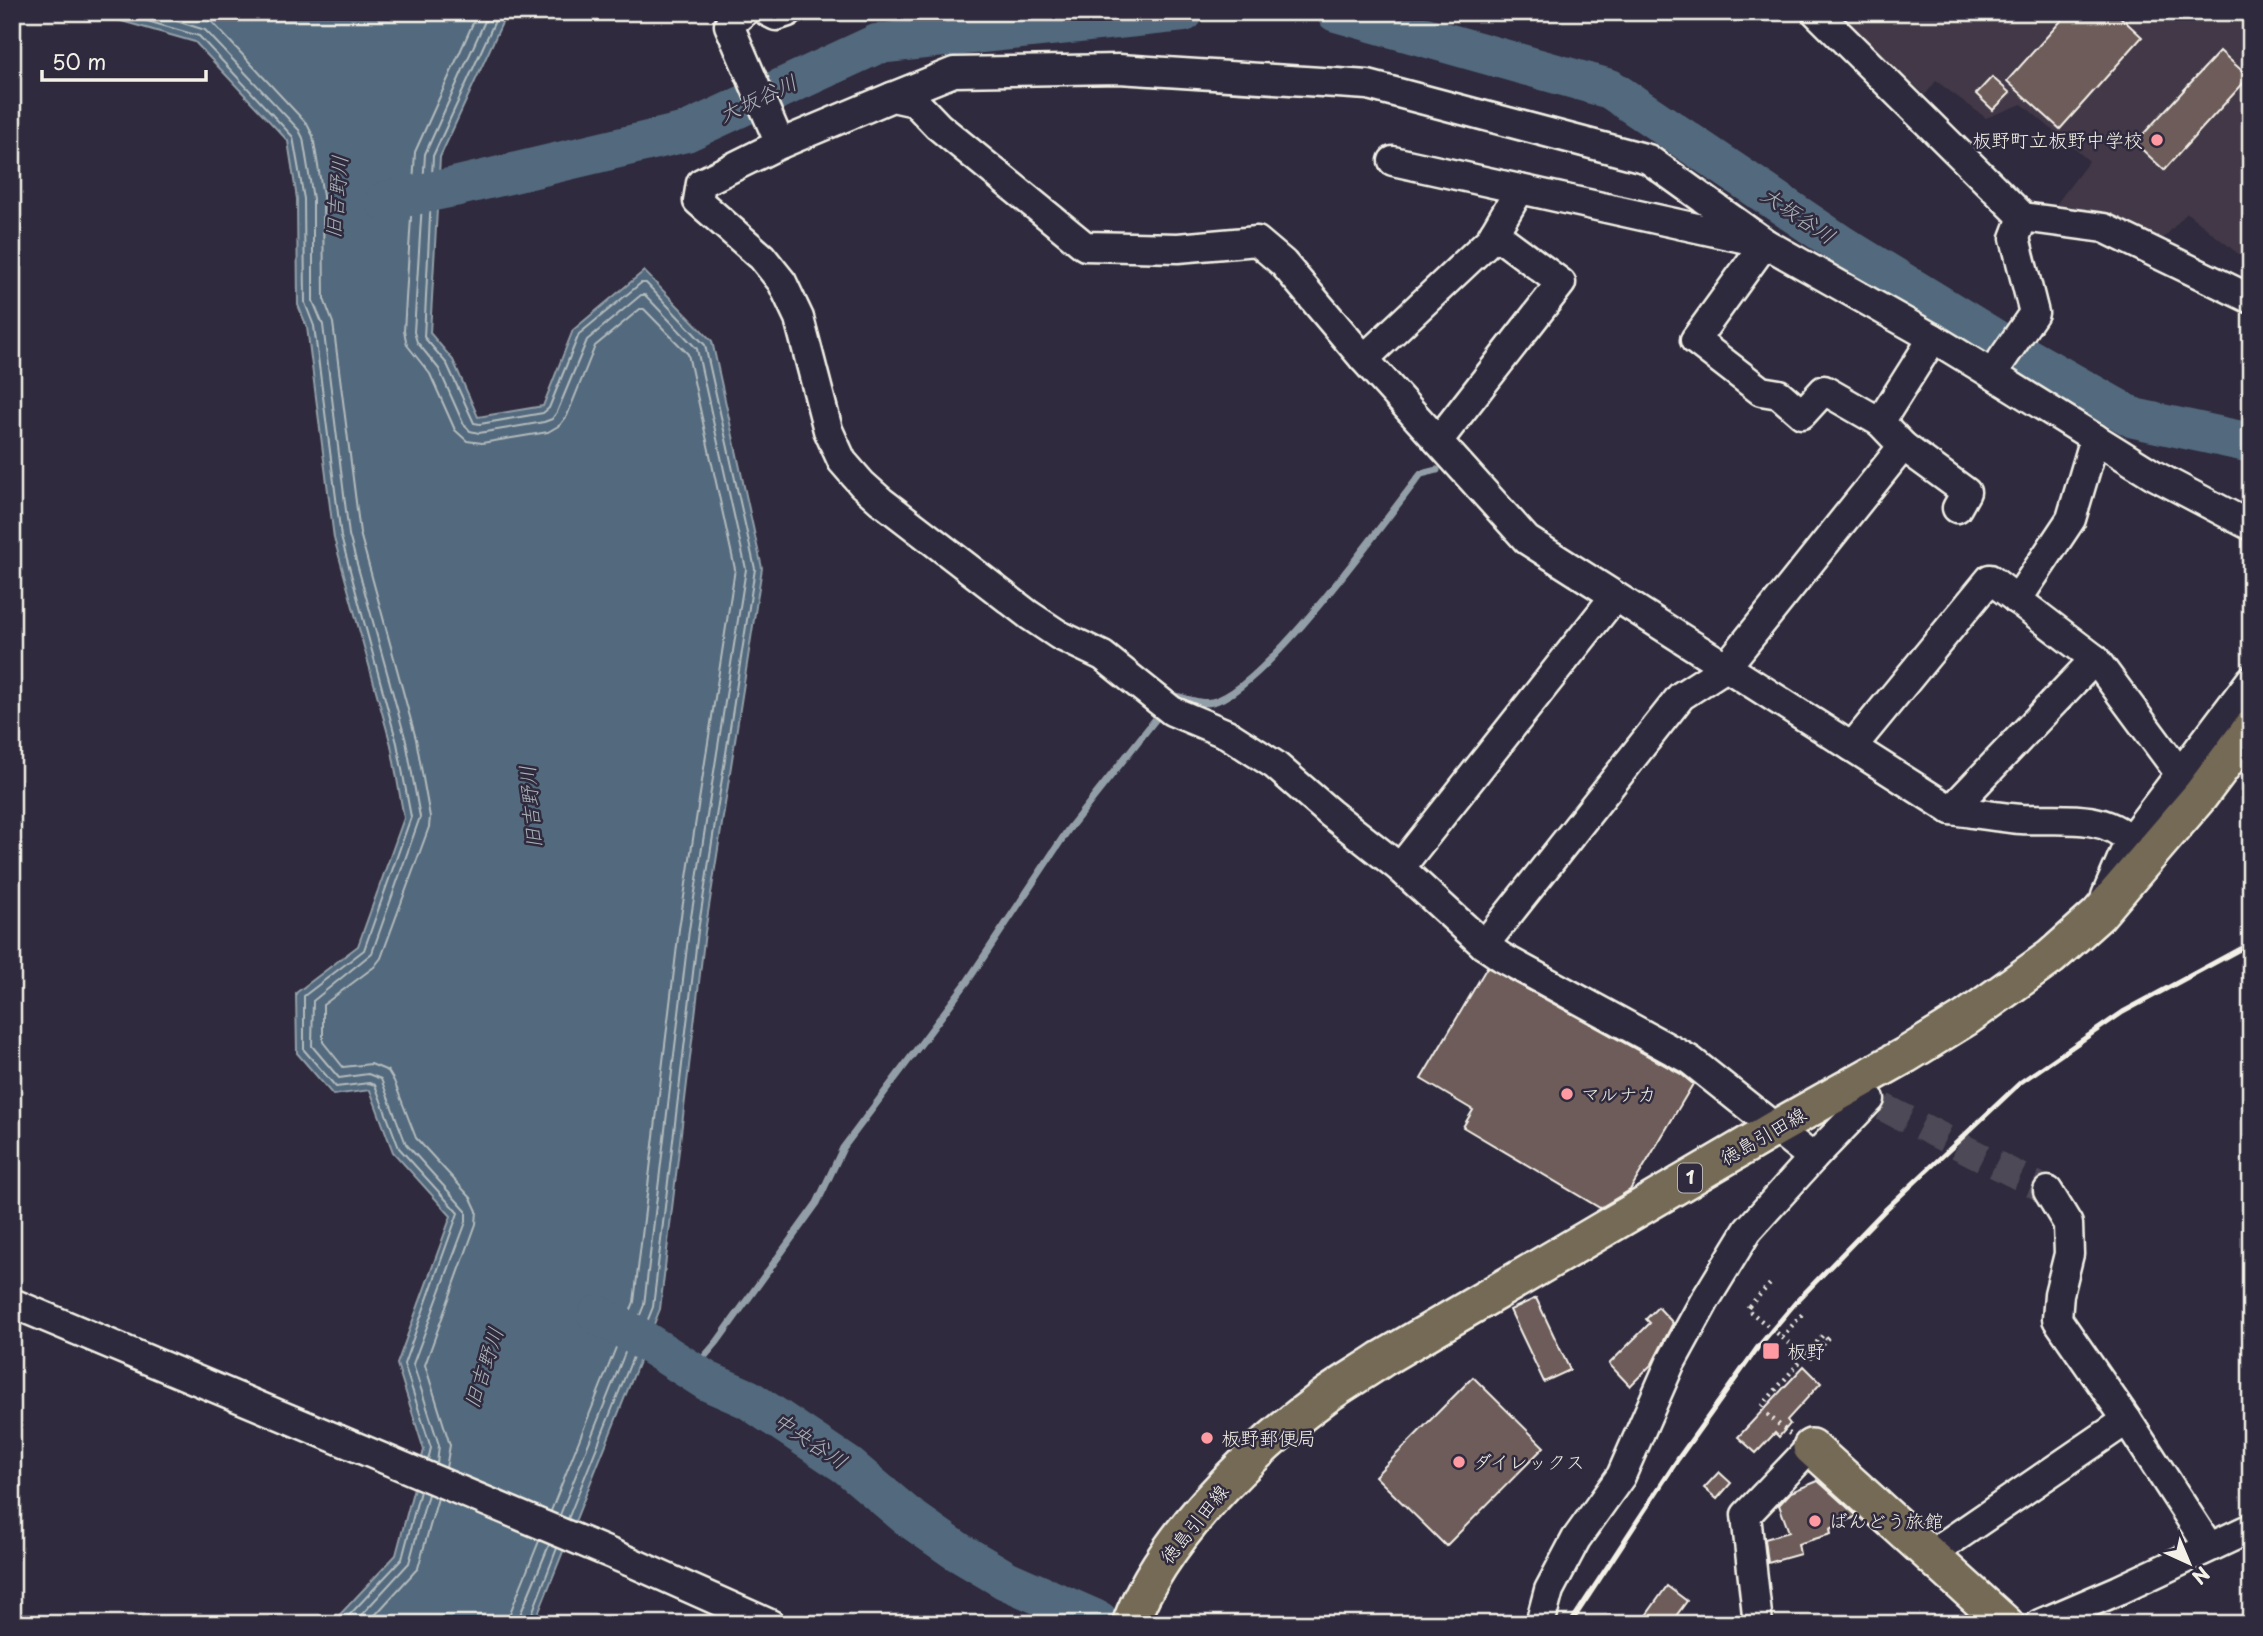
<svg xmlns="http://www.w3.org/2000/svg" width="2263" height="1636" viewBox="0 0 2263 1636" font-family="'Playpen Sans','Klee One',sans-serif">
	<style>
		.built { fill: #423946 }
		.water { fill: #52697d; stroke: #939fa8; stroke-width: 2 }
		.lines { fill: none; stroke-linecap: round; stroke-linejoin: round }
		.shore { stroke: #b3bbbd; stroke-width: 2 }
		.stream { stroke: #939fa8; stroke-width: 7 }
		.river { stroke: #52697d; stroke-width: 40 }
		.building { fill: #6d5b5a; stroke: #f4f1e8; stroke-width: 2 }
		.minor-tunnel { stroke: #4d4857; stroke-width: 28; stroke-dasharray: 28 14; stroke-linecap: butt }
		.minor-casing { stroke: #f4f1e8; stroke-width: 33 }
		.major-casing { stroke: #f4f1e8; stroke-width: 40 }
		.path { stroke: #f4f1e8; stroke-width: 4.5; stroke-dasharray: 2 5; stroke-linecap: butt }
		.minor { stroke: #2f2a3d; stroke-width: 28 }
		.major { stroke: #756a55; stroke-width: 35 }
		.rail { stroke: #f4f1e8; stroke-width: 5 }
		.path-bridge { stroke: #f4f1e8; stroke-width: 4.5; stroke-dasharray: 2 5; stroke-linecap: butt }
		.poi-dot { fill: #ff9aa2; stroke: #2f2a3d; stroke-width: 2.5 }
		.labels { text-anchor: middle; stroke-width: 5; stroke-linejoin: round; paint-order: stroke }
		.shield { fill: #2f2a3d; stroke: #b9b5b5; stroke-width: 2 }
		.shield-label { font-size: 18px; font-weight: bold; fill: #f4f1e8 }
		.poi-label { font-size: 19px; fill: #f4f1e8; stroke: #2f2a3d; text-anchor: start }
		.street-label { font-size: 19px; fill: #f4f1e8; stroke: #2f2a3d }
		.water-label { font-size: 21px; font-style: italic; fill: #abb4b8; stroke: #2f2a3d }
	</style>
	<rect width="100%" height="100%" fill="#2f2a3d"/>
	<filter id="ink" filterUnits="userSpaceOnUse"><feTurbulence type="fractalNoise" baseFrequency=".0143" numOctaves="2"/><feDisplacementMap in="SourceGraphic" scale="14" xChannelSelector="R" yChannelSelector="G"/><feConvolveMatrix kernelMatrix="1 2 1 2 8 2 1 2 1" color-interpolation-filters="sRGB"/></filter>
	<g filter="url(#ink)">
		<!-- built -->
		<polygon class="built" points="1832,12 2251,12 2251,264 2187,213 2157,245 2054,207 2089,161 2022,104 1986,118 1936,81 1925,95"/>
		<!-- water -->
		<polygon class="water" points="90,12 507,12 440,157 430,333 453,360 478,417 543,406 573,330 644,271 712,341 762,568 705,932 660,1309 534,1624 331,1624 396,1555 424,1450 397,1364 451,1216 393,1152 370,1090 333,1095 297,1053 296,993 358,946 404,818 391,745 334,538 307,327 298,305 297,199 288,141 195,42"/>
		<g class="lines">
			<!-- shore -->
			<g class="shore">
				<polyline points="116,12 199,36 293,137 304,199 305,303 314,326 341,537 397,743 411,817 364,950 304,996 304,1050 336,1087 369,1083 375,1085 399,1148 458,1213 404,1364 431,1448 428,1460"/>
				<polyline points="148,12 205,30 299,130 303,138 313,199 313,301 323,325 349,535 406,741 420,817 372,953 313,1001 312,1046 339,1078 368,1074 381,1079 406,1144 466,1211 466,1222 413,1364 439,1445 437,1464"/>
				<polyline points="187,12 205,18 213,23 307,124 313,136 323,196 324,299 333,323 360,533 416,739 430,817 429,827 381,958 374,967 323,1005 323,1042 343,1067 371,1064 388,1071 394,1081 416,1138 471,1198 477,1211 476,1224 425,1365 450,1445 446,1468"/>
				<polyline points="478,12 415,152 404,331 407,345 430,374 455,430 467,441 482,443 548,432 560,425 567,416 595,346 640,309 644,309 688,354 735,569 679,929 634,1302 551,1511"/>
				<polyline points="489,12 425,154 414,332 417,342 439,369 463,423 470,431 479,433 544,422 552,419 557,412 587,340 641,295 645,295 697,349 746,569 689,930 644,1305 560,1515"/>
				<polyline points="499,12 433,156 424,337 447,364 474,423 480,424 543,413 549,408 579,334 641,283 646,283 705,345 755,569 698,931 653,1307 568,1519"/>
				<polyline points="341,1624 402,1559 420,1491"/>
				<polyline points="353,1624 409,1563 428,1494"/>
				<polyline points="367,1624 418,1568 438,1498"/>
				<polyline points="509,1624 510,1613 539,1541"/>
				<polyline points="519,1624 520,1615 549,1545"/>
				<polyline points="528,1624 557,1548"/>
			</g>
			<!-- stream -->
			<g class="stream">
				<path d="M1170,702L1175,696C1186,698 1201,705 1212,702C1264,691 1384,521 1421,474L1437,470"/>
				<polyline points="692,1371 717,1342 817,1203 843,1148 967,982 1068,830 1162,711"/>
			</g>
			<!-- river -->
			<g class="river">
				<polyline points="1336,12 1610,89 1843,246 2008,347 2134,418 2251,443"/>
				<polyline points="385,201 454,187 686,132 877,44 1184,12"/>
				<polyline points="598,1315 635,1335 707,1381 748,1399 848,1466 907,1516 957,1551 1006,1580 1099,1621"/>
			</g>
		</g>
		<!-- building -->
		<g class="building">
			<polygon points="2069,12 2115,12 2142,37 2060,129 2007,81"/>
			<polygon points="2220,51 2249,77 2164,170 2135,143"/>
			<polygon points="1992,77 2010,93 1993,110 1976,94"/>
			<polygon points="1487,967 1681,1074 1693,1084 1630,1190 1600,1208 1463,1127 1473,1110 1421,1079"/>
			<polygon points="1536,1298 1570,1370 1544,1382 1510,1310"/>
			<polygon points="1658,1307 1673,1323 1652,1364 1630,1386 1609,1364 1650,1323 1646,1319"/>
			<polygon points="1804,1366 1821,1383 1787,1420 1790,1424 1779,1437 1775,1433 1756,1453 1738,1437"/>
			<polygon points="1473,1377 1544,1447 1446,1546 1375,1476"/>
			<polygon points="1719,1472 1731,1483 1717,1499 1704,1488"/>
			<polygon points="1818,1481 1857,1516 1830,1529 1831,1534 1798,1544 1800,1554 1768,1563 1765,1539 1789,1532 1779,1505 1791,1492"/>
			<polygon points="1667,1586 1687,1601 1670,1624 1640,1624"/>
		</g>
		<g class="lines">
			<!-- minor-tunnel -->
			<polyline class="minor-tunnel" points="1883,1107 2048,1191"/>
			<!-- minor casing -->
			<g class="minor-casing">
				<g id="minor">
					<polyline points="744,12 729,25 780,144"/>
					<polyline points="768,12 776,16 788,12"/>
					<polyline points="1816,12 2023,217 2104,228 2251,299"/>
					<polyline points="892,97 954,72 1119,69 1368,85 1648,159 1765,243 1695,340 1761,391 1779,394 1802,414 1824,390 1880,422"/>
					<polyline points="1393,161 1765,243 1933,338 1992,374"/>
					<polyline points="2023,217 2015,238 2034,313 1992,374 2154,475 2251,526"/>
					<polyline points="1364,359 1490,240 1520,189"/>
					<polyline points="1438,441 1561,283 1494,233"/>
					<polyline points="1903,446 1966,492 1957,508"/>
					<polyline points="2017,600 2071,519 2095,438"/>
					<polyline points="1852,747 1990,579 2095,659 2180,774 2130,840"/>
					<polyline points="2180,774 2251,680"/>
					<polyline points="1951,810 2095,659"/>
					<polyline points="1400,868 1615,596"/>
					<polyline points="1484,945 1681,696 1726,667 1903,446 1880,422 1933,338"/>
					<path d="M1870,1099L1813,1158L1690,1060L1503,958L1484,945L1400,868L1330,813L1275,765L1227,734L1172,711L1103,656L1059,635L1029,615L881,501L862,484L842,461L828,430L799,318L782,282L762,257L698,201L701,183L780,144L892,97L915,102L938,126L1085,246L1178,248L1257,241L1283,263L1364,359L1527,540L1951,810C1974,813 1998,817 2021,819C2058,821 2100,812 2130,840L2106,896"/>
					<polyline points="2048,1191 2068,1224 2069,1254 2059,1294 2057,1319 2127,1420 2209,1547"/>
					<polyline points="12,1303 631,1562 770,1624"/>
					<polyline points="1930,1555 2127,1420"/>
					<polyline points="1540,1624 1549,1590 1576,1539 1621,1476 1670,1364 1704,1302 1748,1230 1813,1158"/>
					<polyline points="1758,1624 1746,1515 1811,1447"/>
					<polyline points="2040,1624 2119,1590 2251,1528"/>
				</g>
			</g>
			<!-- major casing -->
			<g class="major-casing">
				<g id="major">
					<polyline points="1811,1447 2006,1624"/>
					<path d="M1130,1624C1160,1540 1252,1450 1324,1397C1342,1384 1363,1372 1382,1359L1774,1129L1906,1055L1966,1018L2051,957L2098,915L2200,796L2251,728"/>
				</g>
			</g>
			<!-- path -->
			<g class="path">
				<polyline points="1749,1306 1771,1283"/>
				<polyline points="1782,1337 1805,1311"/>
				<polyline points="1790,1434 1760,1408 1823,1335 1827,1339 1812,1356"/>
			</g>
			<!-- minor -->
			<use href="#minor" class="minor"/>
			<!-- major -->
			<use href="#major" class="major"/>
			<!-- rail -->
			<polyline class="rail" points="1570,1624 1678,1459 1758,1347 1796,1302 1885,1210 2021,1082 2123,1012 2251,943"/>
			<!-- path-bridge -->
			<polyline class="path-bridge" points="1749,1306 1747,1309 1809,1359 1812,1356"/>
		</g>
	</g>
	<!-- markers -->
	<g class="poi-dot">
		<circle cx="2157" cy="140" r="7"/>
		<circle cx="1567" cy="1094" r="7"/>
		<rect x="1762" y="1342" width="18" height="18" rx="3.5"/>
		<circle cx="1207" cy="1438" r="7"/>
		<circle cx="1459" cy="1462" r="7"/>
		<circle cx="1815" cy="1521" r="7"/>
	</g>
	<g class="labels">
		<!-- shield labels -->
		<rect class="shield" x="1678" y="1163.5" width="24" height="29" rx="5"/>
		<g class="shield-label">
			<text x="1690" y="1184">1</text>
		</g>
		<!-- poi labels -->
		<g class="poi-label">
			<text x="2143" y="147" text-anchor="end">板野町立板野中学校</text>
			<text x="1581" y="1101">マルナカ</text>
			<text x="1787" y="1358">板野</text>
			<text x="1221" y="1445">板野郵便局</text>
			<text x="1473" y="1469">ダイレックス</text>
			<text x="1829" y="1528">ばんどう旅館</text>
		</g>
		<!-- street labels -->
		<g class="street-label">
			<text transform="translate(1763 1136) rotate(-30)" y="7">徳島引田線</text>
			<text transform="translate(1194 1524) rotate(-51)" y="7">徳島引田線</text>
		</g>
		<!-- water labels -->
		<g class="water-label">
			<text transform="translate(758 99) rotate(-25)" y="7">大坂谷川</text>
			<text transform="translate(337 197) rotate(-85)" y="7">旧吉野川</text>
			<text transform="translate(1798 216) rotate(34)" y="7">大坂谷川</text>
			<text transform="translate(531 807) rotate(-95)" y="7">旧吉野川</text>
			<text transform="translate(484 1368) rotate(-72)" y="7">旧吉野川</text>
			<text transform="translate(810 1441) rotate(34)" y="7">中央谷川</text>
		</g>
	</g>
	<!-- margin -->
	<rect width="2263" height="1636" fill="none" stroke="#2f2a3d" stroke-width="42"/>
	<rect x="21" y="21" width="2221" height="1594" fill="none" stroke="#f4f1e8" stroke-width="2.5" filter="url(#ink)"/>
	<!-- north arrow -->
	<g transform="translate(2189 1563) rotate(136)" stroke="#2f2a3d" stroke-width="5" paint-order="stroke">
	<path d="M0-5L12 26L0 18L-12 26Z" fill="#f4f1e8"/>
	<text y="-10" font-size="19" font-weight="bold" text-anchor="middle" fill="#f4f1e8">N</text>
	</g>
	<!-- scale -->
	<path d="M42 70v10h164v-10" fill="none" stroke="#f4f1e8" stroke-width="3.5"/>
	<text x="52" y="70" font-size="21" fill="#f4f1e8" stroke="#2f2a3d" stroke-width="5" paint-order="stroke">50 m</text>
</svg>
